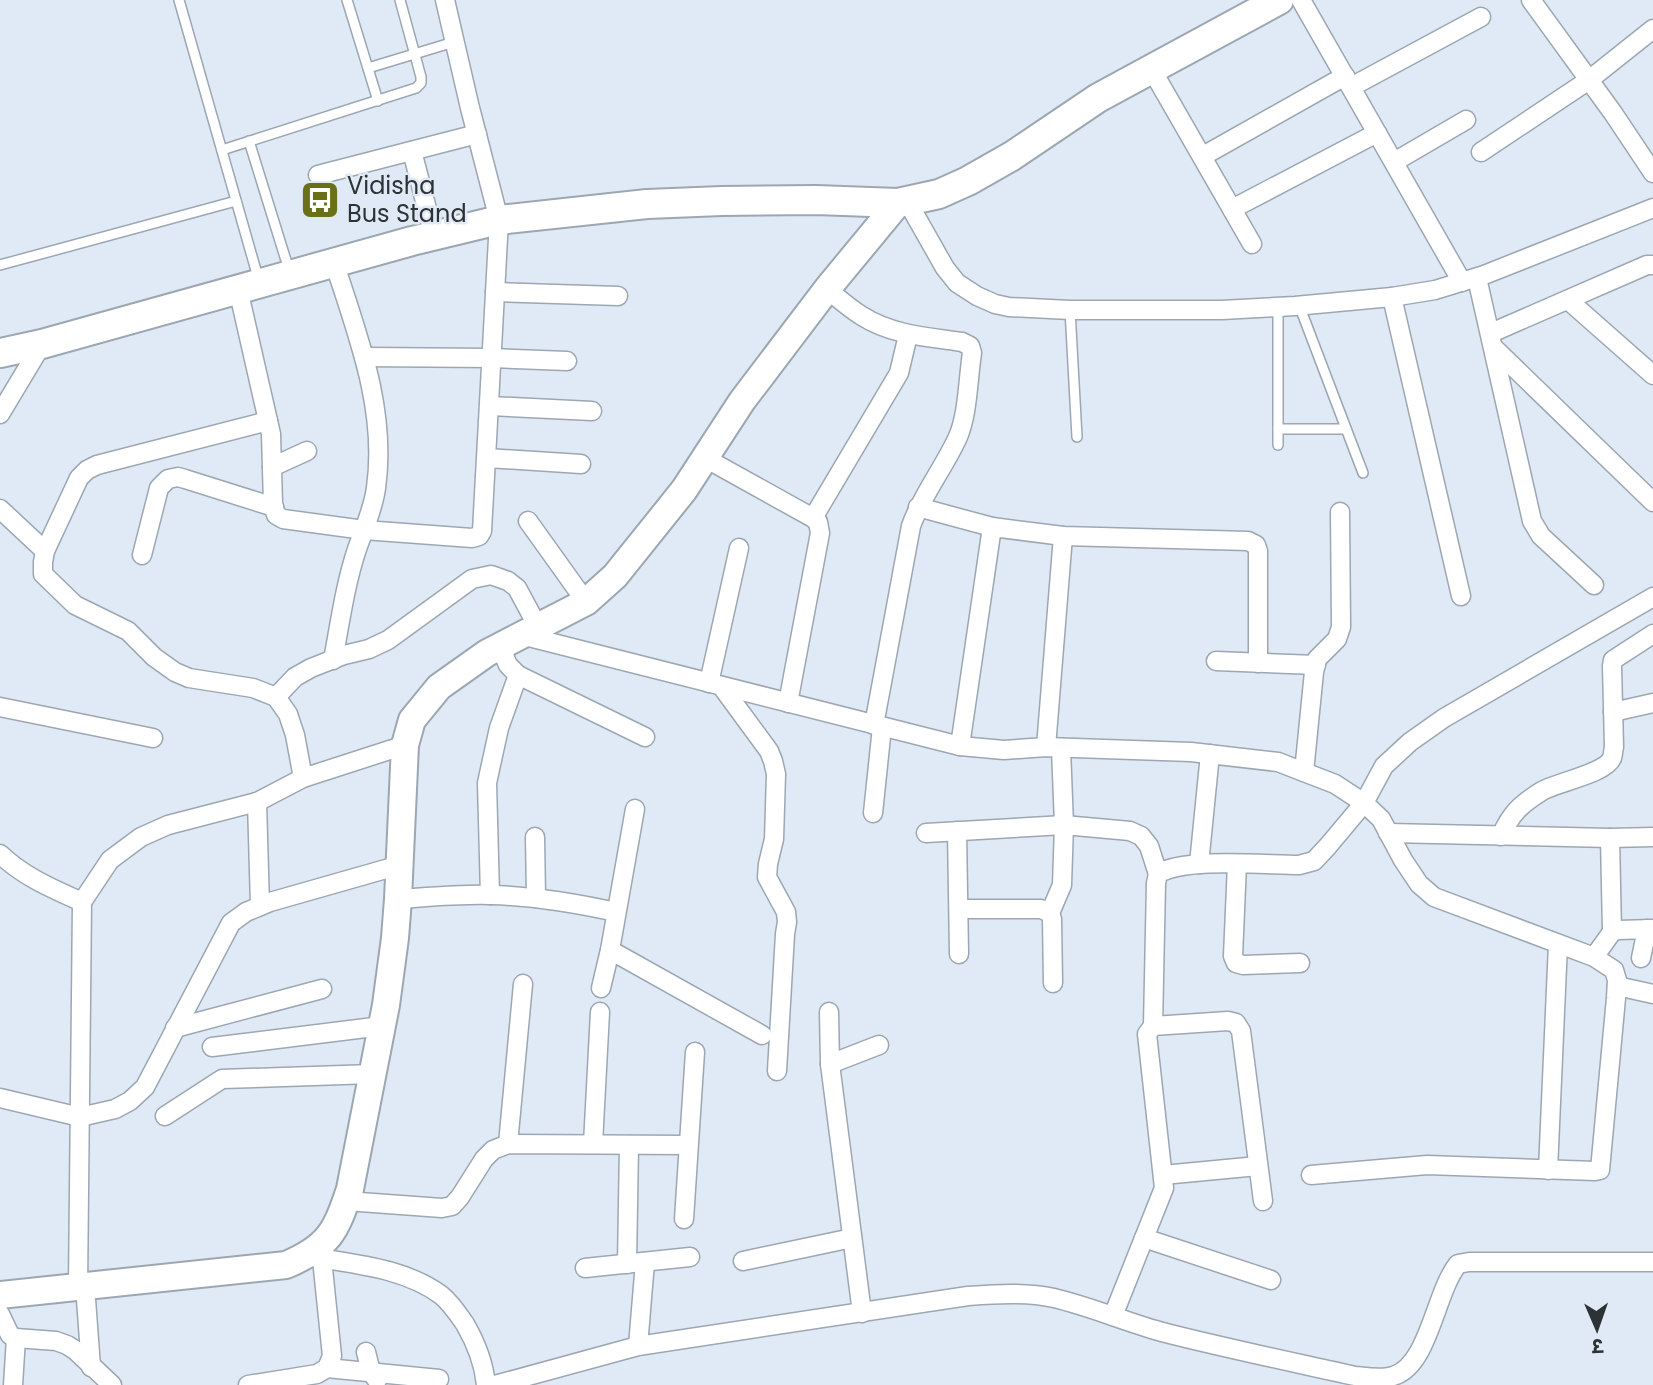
<svg xmlns="http://www.w3.org/2000/svg" width="1653" height="1385" viewBox="0 0 1653 1385" font-family="Poppins,'Noto Sans Devanagari',sans-serif">
	<style>
		.lines { fill: none; stroke-linecap: round; stroke-linejoin: round }
		.lane-casing { stroke: #9ca7b2; stroke-width: 12 }
		.street-casing { stroke: #9ca7b2; stroke-width: 21 }
		.secondary-casing { stroke: #9ca7b2; stroke-width: 30 }
		.primary-casing { stroke: #9ca7b2; stroke-width: 32 }
		.lane { stroke: #fff; stroke-width: 9 }
		.street { stroke: #fff; stroke-width: 18 }
		.secondary { stroke: #fff; stroke-width: 26 }
		.primary { stroke: #fff; stroke-width: 28 }
		.labels { text-anchor: middle; stroke-width: 5; stroke-linejoin: round; paint-order: stroke }
		.poi-label { font-size: 24px; fill: #2d3236; stroke: #dfeaf6; text-anchor: start }
	</style>
	<rect width="100%" height="100%" fill="#dfeaf6"/>
	<g class="lines">
		<!-- lane casing -->
		<g class="lane-casing">
			<g id="lane">
				<polyline points="179,0 259,281"/>
				<polyline points="347,0 378,101"/>
				<polyline points="368,68 454,42"/>
				<polyline points="249,141 289,270"/>
				<polyline points="222,150 416,88 421,83 421,77 400,0"/>
				<polyline points="0,265 236,201"/>
				<polyline points="1299,305 1363,473"/>
				<polyline points="1070,310 1077,437"/>
				<polyline points="1278,429 1346,429"/>
				<polyline points="1278,445 1278,307"/>
			</g>
		</g>
		<!-- street casing -->
		<g class="street-casing">
			<g id="street">
				<polyline points="1301,0 1462,282"/>
				<polyline points="1531,0 1613,113 1653,173"/>
				<polyline points="1152,70 1252,244"/>
				<polyline points="1351,87 1481,17"/>
				<polyline points="412,151 434,236"/>
				<polyline points="1481,152 1589,80 1653,29"/>
				<polyline points="1203,156 1345,76"/>
				<polyline points="1394,162 1466,120"/>
				<polyline points="318,175 477,134"/>
				<polyline points="907,201 945,268 957,283 977,296 995,304 1009,307 1070,310 1222,310 1295,306 1392,297 1435,290 1484,275 1653,208"/>
				<polyline points="1232,209 1377,133"/>
				<polyline points="1477,278 1532,521 1541,536 1594,585"/>
				<polyline points="238,289 271,434 273,504 276,515 283,519 364,530 472,538 479,536 482,531 499,220 470,108 445,0"/>
				<path d="M827,289C838,298 849,308 862,316C892,335 927,337 962,342L970,346L972,353C968,378 968,416 957,439C943,469 922,495 911,526L874,725"/>
				<polyline points="495,292 618,296"/>
				<polyline points="1392,297 1461,596"/>
				<polyline points="1568,300 1653,375"/>
				<polyline points="1491,333 1647,265 1653,265"/>
				<polyline points="1493,347 1653,502"/>
				<polyline points="364,357 492,358 567,361"/>
				<polyline points="490,406 592,411"/>
				<polyline points="0,414 42,344"/>
				<polyline points="268,421 97,465 87,470 79,478 45,551 43,562 43,574 75,605 128,631 154,657 175,672 189,678 253,688 276,697 288,714 295,735 303,778"/>
				<polyline points="487,458 581,464"/>
				<polyline points="705,458 813,518 818,522 820,533 788,703"/>
				<polyline points="272,467 307,451"/>
				<polyline points="918,507 992,527 1063,536 1248,541 1256,545 1258,551 1258,663"/>
				<polyline points="0,509 45,551"/>
				<polyline points="813,518 899,373 908,335"/>
				<polyline points="528,521 586,602"/>
				<polyline points="142,555 159,488 168,479 178,477 185,479 274,507"/>
				<polyline points="521,635 960,746 1004,750 1046,747 1191,752 1278,762 1335,784 1364,803 1381,819 1403,860 1419,884 1434,897 1594,957 1614,970 1617,980 1616,998 1600,1170 1595,1171 1427,1165 1311,1175"/>
				<polyline points="500,646 508,665 518,675 645,737"/>
				<path d="M333,660C340,623 345,585 357,549C364,529 373,510 376,488C387,410 358,336 334,262"/>
				<polyline points="1216,661 1316,665"/>
				<polyline points="709,683 739,548"/>
				<polyline points="722,687 769,751 773,761 776,774 774,839 768,864 767,877 786,912 787,922 785,934 777,1071"/>
				<polyline points="276,697 295,677 311,668 344,655 369,649 388,640 472,579 491,575 508,581 517,588 538,627"/>
				<polyline points="0,707 153,738"/>
				<polyline points="1613,712 1653,703"/>
				<polyline points="960,746 992,527"/>
				<polyline points="1046,747 1063,536"/>
				<polyline points="1304,772 1314,672 1317,659 1337,639 1341,627 1340,512"/>
				<polyline points="257,802 260,906"/>
				<polyline points="873,813 882,727"/>
				<polyline points="957,831 959,954"/>
				<polyline points="926,833 1064,825 1130,831 1141,836 1149,846 1158,874"/>
				<polyline points="1388,833 1610,838 1653,837"/>
				<path d="M1501,836C1511,813 1521,804 1542,791C1557,782 1605,774 1612,758C1613,755 1613,751 1614,747L1612,666L1613,660L1653,634"/>
				<polyline points="535,837 536,898"/>
				<polyline points="1610,838 1612,932"/>
				<path d="M0,854C24,877 53,889 82,902"/>
				<polyline points="1199,864 1210,754"/>
				<polyline points="1237,864 1233,956 1236,963 1243,965 1300,963"/>
				<polyline points="490,895 487,783 499,728 518,675"/>
				<path d="M398,899C429,897 460,894 491,895C534,896 575,903 616,912"/>
				<polyline points="959,909 1041,909 1050,913 1052,919 1053,983"/>
				<polyline points="1050,913 1062,885 1064,825 1061,748"/>
				<polyline points="610,950 762,1035"/>
				<polyline points="1594,957 1612,932 1618,930 1653,929"/>
				<polyline points="1641,958 1647,929"/>
				<polyline points="1617,986 1653,994"/>
				<polyline points="601,988 610,950 635,809"/>
				<polyline points="829,1012 830,1064 862,1313"/>
				<path d="M1153,1026L1156,883L1158,874C1184,857 1266,865 1299,865L1314,861L1328,846L1364,803L1384,766L1410,742L1444,718L1653,597"/>
				<polyline points="175,1028 322,989"/>
				<polyline points="212,1047 382,1026"/>
				<polyline points="830,1064 879,1045"/>
				<polyline points="0,1098 80,1117 115,1109 130,1101 145,1087 231,923 246,912 270,902 400,865"/>
				<polyline points="165,1116 222,1079 373,1074"/>
				<polyline points="508,1144 523,984"/>
				<polyline points="593,1144 600,1012"/>
				<polyline points="1548,1170 1558,944"/>
				<polyline points="1163,1175 1258,1166"/>
				<polyline points="346,1201 442,1208 452,1206 460,1197 484,1159 493,1150 508,1144 688,1145"/>
				<polyline points="684,1219 695,1052"/>
				<polyline points="1144,1238 1271,1280"/>
				<path d="M307,1256C351,1264 403,1267 441,1295C451,1303 458,1314 465,1324C476,1343 484,1363 486,1385"/>
				<polyline points="743,1261 852,1238"/>
				<polyline points="627,1264 629,1145"/>
				<polyline points="585,1268 690,1257"/>
				<polyline points="85,1286 91,1367"/>
				<polyline points="78,1287 82,902 110,860 141,837 168,825 257,802 303,778 405,745"/>
				<polyline points="0,1314 10,1335 16,1338 56,1341 67,1345 75,1350 112,1385"/>
				<polyline points="1113,1316 1164,1188 1147,1034 1153,1026 1228,1021 1236,1023 1241,1031 1263,1201"/>
				<polyline points="638,1346 645,1262"/>
				<polyline points="366,1352 371,1372 377,1380"/>
				<polyline points="327,1368 439,1379"/>
				<polyline points="13,1385 16,1338"/>
				<polyline points="248,1385 317,1374 327,1368 332,1356 322,1259"/>
				<path d="M495,1385L638,1346L968,1296C996,1294 1026,1292 1054,1298C1092,1307 1128,1323 1166,1333C1229,1349 1292,1362 1355,1376C1367,1377 1381,1380 1393,1376C1429,1366 1435,1292 1458,1264L1469,1262H1653"/>
			</g>
		</g>
		<!-- secondary casing -->
		<g class="secondary-casing">
			<path id="secondary" d="M0,1295L286,1265C329,1247 336,1231 350,1189L386,1005L395,938L398,899L405,745L412,720L439,687L487,653L586,602L615,576L684,490L742,401L827,289L898,203"/>
		</g>
		<!-- primary casing -->
		<g class="primary-casing">
			<polyline id="primary" points="0,353 42,344 412,241 499,220 647,204 722,201 816,200 898,203 939,194 968,181 1012,156 1098,98 1279,0"/>
		</g>
		<!-- lane -->
		<use href="#lane" class="lane"/>
		<!-- street -->
		<use href="#street" class="street"/>
		<!-- secondary -->
		<use href="#secondary" class="secondary"/>
		<!-- primary -->
		<use href="#primary" class="primary"/>
	</g>
	<!-- icons -->
	<defs>
		<g id="bus-square" transform="scale(2.0125)"><rect x="-9" y="-9" width="18" height="18" rx="4" fill="#697016" stroke="#dfeaf6"/><path d="M-5-6H5V4H4V6H2V4H-2V6H-4V4H-5ZM-3.5-4V0h7V-4ZM-3.5 1.2v1.5H-2V1.2ZM2 1.2v1.5H3.5V1.2Z" fill="#fff"/></g>
	</defs>
	<g fill-rule="evenodd">
		<use href="#bus-square" x="320" y="200"/>
	</g>
	<g class="labels">
		<!-- poi labels -->
		<g class="poi-label">
			<text x="347" y="194">Vidisha<tspan x="347" dy="28">Bus Stand</tspan></text>
		</g>
	</g>
	<!-- north arrow -->
	<g transform="translate(1597 1329) rotate(178)" stroke="#dfeaf6" stroke-width="5" paint-order="stroke">
	<path d="M0-5L12 26L0 18L-12 26Z" fill="#2d3236"/>
	<text y="-10" font-size="19" font-weight="bold" text-anchor="middle" fill="#2d3236">उ</text>
	</g>
</svg>
